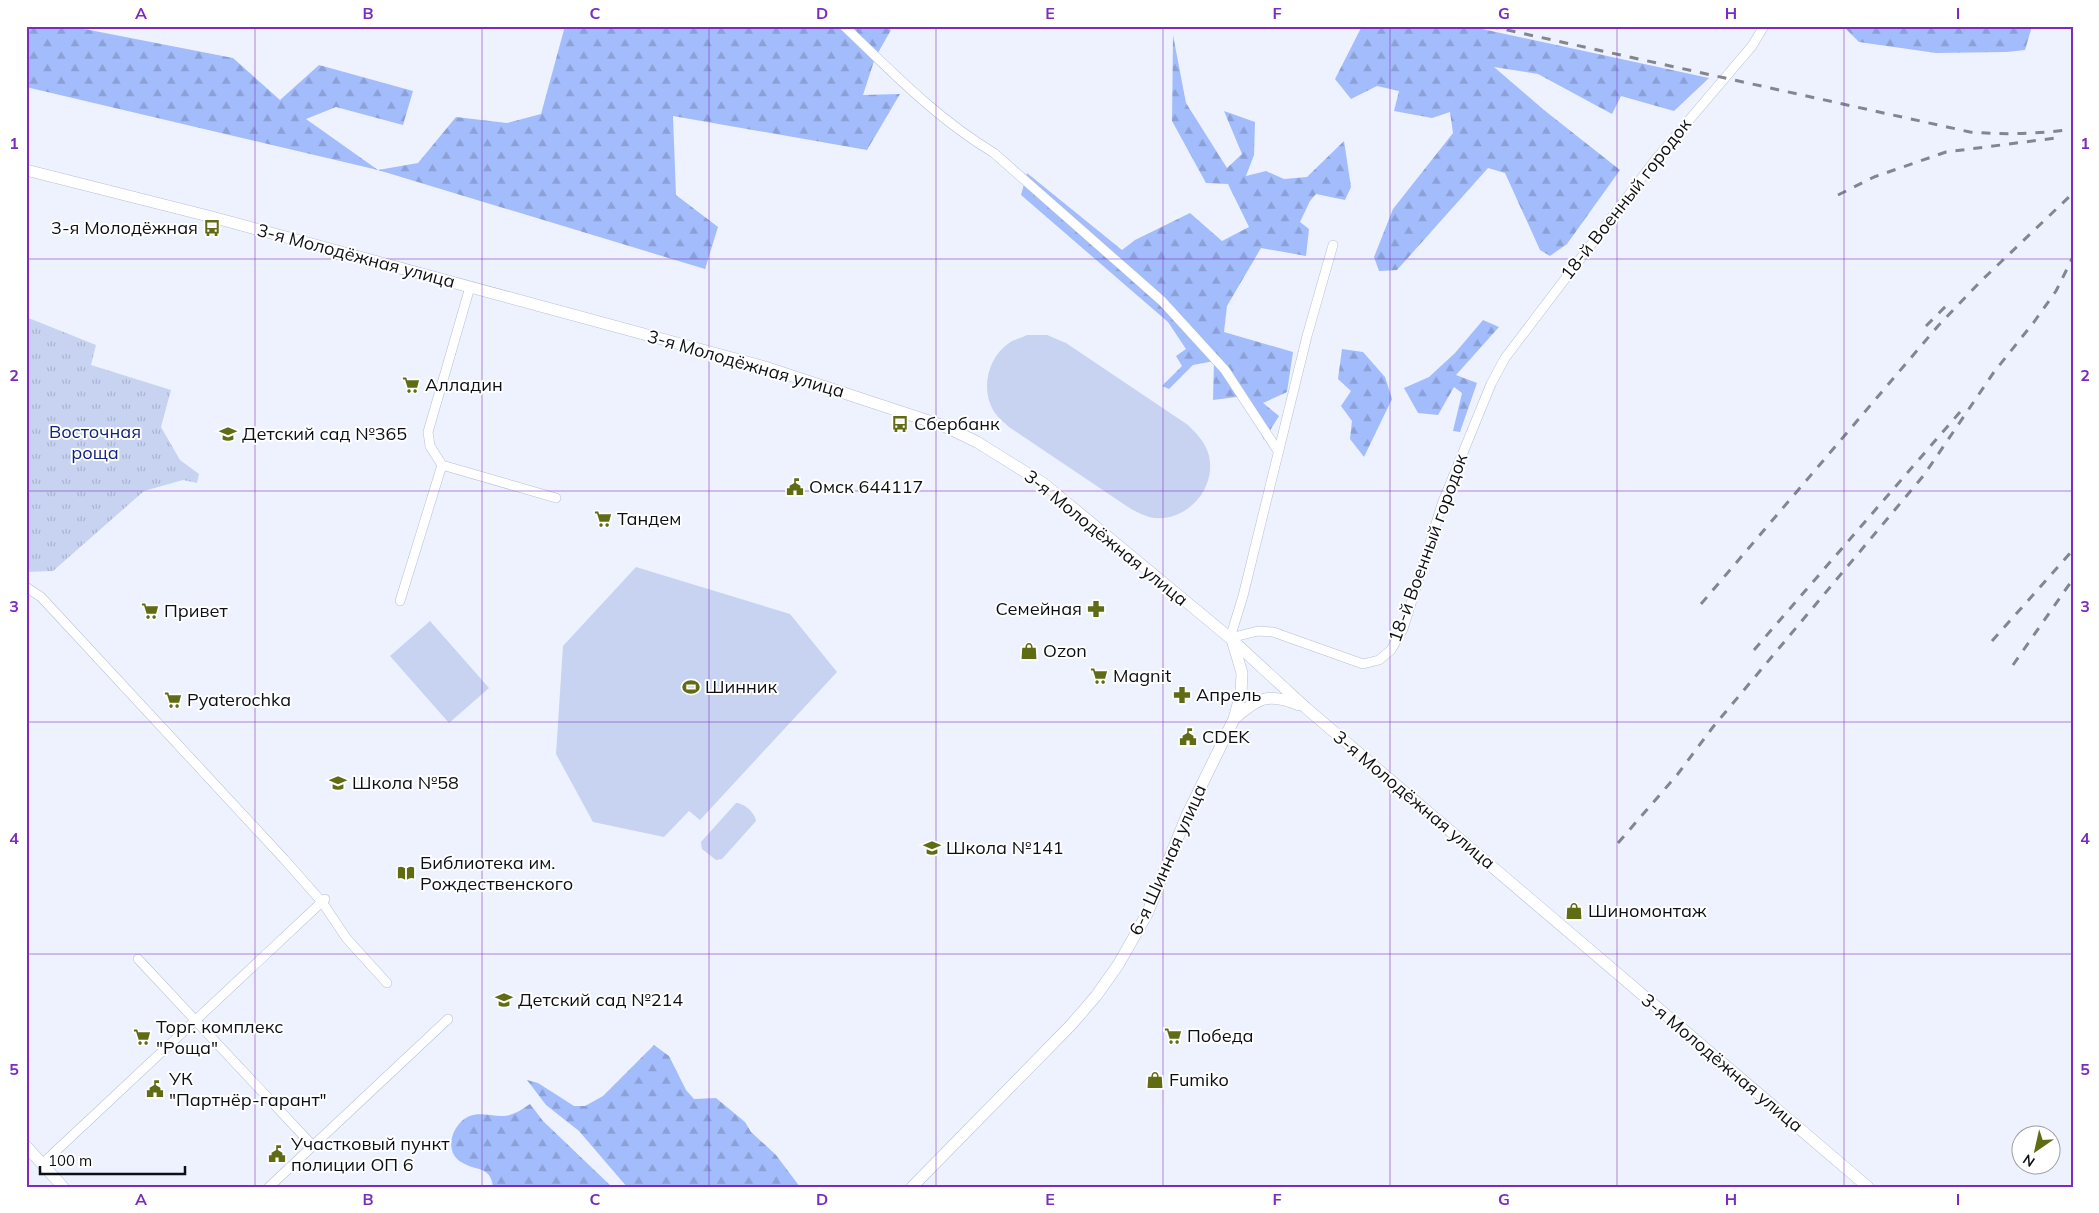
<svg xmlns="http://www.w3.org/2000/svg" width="2099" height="1213" viewBox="0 0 2099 1213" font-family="Mulish,sans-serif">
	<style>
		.grass { fill: #c7d3f1 }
		.forest { fill: url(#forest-firs) }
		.park { fill: url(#park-tufts) }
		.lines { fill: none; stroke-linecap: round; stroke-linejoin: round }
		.street-casing { stroke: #b7bfd2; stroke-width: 10 }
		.secondary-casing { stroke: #b7bfd2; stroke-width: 12 }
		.street { stroke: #fff; stroke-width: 9 }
		.secondary { stroke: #fff; stroke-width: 11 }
		.rail { stroke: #838690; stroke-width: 3; stroke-dasharray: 9 9; stroke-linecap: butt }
		.grid { fill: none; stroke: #7b2cbf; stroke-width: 1; stroke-opacity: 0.55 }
		.labels { text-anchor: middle; stroke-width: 4; stroke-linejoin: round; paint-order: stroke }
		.street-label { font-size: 18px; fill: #0d0f16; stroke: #fff }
		.poi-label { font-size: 18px; fill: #0d0f16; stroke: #fff; text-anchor: start }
		.park-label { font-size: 18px; fill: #12237a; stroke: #fff }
		.neatline { fill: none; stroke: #7b2cbf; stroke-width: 2 }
		.grid-label { font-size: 16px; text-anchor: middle; font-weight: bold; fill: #7b2cbf }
	</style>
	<defs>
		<pattern id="forest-firs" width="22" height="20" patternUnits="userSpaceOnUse" patternTransform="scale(1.25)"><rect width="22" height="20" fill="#a3bcfc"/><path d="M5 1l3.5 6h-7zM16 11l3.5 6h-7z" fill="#8ba0d7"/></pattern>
		<pattern id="park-tufts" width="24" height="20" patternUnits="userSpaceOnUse" patternTransform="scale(1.25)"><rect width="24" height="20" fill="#c7d3f1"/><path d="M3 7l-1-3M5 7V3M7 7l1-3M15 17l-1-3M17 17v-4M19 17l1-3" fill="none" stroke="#aab4ce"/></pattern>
	</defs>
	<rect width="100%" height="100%" fill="#edf2fe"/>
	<!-- grass -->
	<g class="grass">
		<path d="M1027,335H1047L1066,343L1188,425C1197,434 1206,443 1209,456C1217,491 1183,525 1149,517C1143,515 1137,512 1131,509L1009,427C1005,423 998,418 995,413C980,391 987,358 1009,343C1014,339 1022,338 1027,335Z"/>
		<polygon points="636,567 790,614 837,672 700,820 689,811 664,837 593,822 556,754 563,646"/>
		<polygon points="430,621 489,688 449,723 390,656"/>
		<path d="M736,803C744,803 755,813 756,821L722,859L716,860L702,849L701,842Z"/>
	</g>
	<!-- forest -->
	<g class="forest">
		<polygon points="26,26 69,26 233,58 280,100 319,65 413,91 403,125 336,107 306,119 378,170 418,163 456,117 507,123 541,114 565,26 886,26 891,30 875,58 863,95 900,94 867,150 673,116 676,195 718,227 705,269 378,170 26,87"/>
		<polygon points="1355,26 1468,26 1709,78 1674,111 1621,96 1612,114 1538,74 1494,67 1544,110 1620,170 1567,244 1550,256 1540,250 1505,173 1488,168 1397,270 1379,271 1374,257 1393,209 1453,133 1450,112 1432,118 1394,111 1399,91 1377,86 1351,99 1335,79 1361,28"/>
		<polygon points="1843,26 2032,26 2025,50 2007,52 1936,53 1859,42"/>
		<polygon points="1173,35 1186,103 1227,168 1242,154 1224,111 1255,122 1254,155 1246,176 1266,171 1284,179 1307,177 1344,141 1351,187 1345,200 1316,194 1310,201 1300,222 1309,229 1306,256 1261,248 1227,306 1224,332 1293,352 1287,392 1263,403 1279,416 1264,440 1244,396 1213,400 1214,361 1193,365 1169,389 1162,386 1182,366 1176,356 1186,349 1168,322 1021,195 1027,173 1122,250 1135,240 1190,213 1222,241 1249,227 1228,184 1206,183 1172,121"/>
		<polygon points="1483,320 1499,327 1456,375 1477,383 1460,432 1453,431 1462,393 1454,387 1438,415 1418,413 1404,388 1429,377 1455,353"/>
		<polygon points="1342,349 1363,352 1385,377 1392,399 1364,457 1350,439 1352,421 1341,406 1351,391 1338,379"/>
		<polygon points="654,1045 669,1056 686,1090 694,1099 716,1098 745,1122 751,1132 776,1155 800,1187 627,1187 579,1131 546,1105 527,1080 538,1083 574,1106 585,1106 603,1096"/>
		<path d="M530,1104L543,1121L612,1187H493C491,1166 476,1171 463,1163C447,1155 449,1136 459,1124C472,1109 486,1116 502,1116C513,1116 521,1110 530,1104Z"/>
	</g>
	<!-- park -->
	<polygon class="park" points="26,317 96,345 91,365 171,390 161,427 180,460 199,474 197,483 183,480 144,491 53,571 26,572"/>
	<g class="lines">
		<!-- street casing -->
		<g class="street-casing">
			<g id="street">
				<path d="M844,26C891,71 937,119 994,153L1162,301L1225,370L1278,451"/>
				<polyline points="470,287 428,432 430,446 442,465 556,498"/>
				<polyline points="26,587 41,597 284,859 322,902 347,939 387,983"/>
				<polyline points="400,601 442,465"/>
				<polyline points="1230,638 1258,631 1273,632 1363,664 1379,660 1391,650 1403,629 1442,504 1491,384 1505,358 1656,159 1752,46 1764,26"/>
				<polyline points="1230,638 1243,596 1307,336 1333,245"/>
				<polyline points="138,959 313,1146"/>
				<polyline points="42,1164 325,899"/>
				<polyline points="269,1187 448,1019"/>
			</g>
		</g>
		<!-- secondary casing -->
		<g class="secondary-casing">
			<g id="secondary">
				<polyline points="26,170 212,217 765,367 944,426 977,442 1043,483 1230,638 1306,708 1868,1187"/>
				<path d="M1234,719C1258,698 1268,692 1299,705"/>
				<polyline points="26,1146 63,1187"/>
				<polyline points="912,1187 1071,1025 1096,996 1118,965 1147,914 1187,815 1234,719 1241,693 1242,673 1233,643"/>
			</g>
		</g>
		<!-- street -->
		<use href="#street" class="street"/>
		<!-- secondary -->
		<use href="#secondary" class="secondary"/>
		<!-- rail -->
		<g class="rail">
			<path d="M1489,26L1970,132C2005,135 2038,134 2073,129"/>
			<polyline points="1838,195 1874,177 1946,152 2056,138"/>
			<polyline points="1926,326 1949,303"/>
			<polyline points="1701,604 1938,326 1981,281 2071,195"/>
			<polyline points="1992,641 2073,550"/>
			<polyline points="1754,650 1960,412"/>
			<polyline points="2013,665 2073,579"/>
			<polyline points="1618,843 1677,775 1713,727 1924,475 1994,372 2034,322 2056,291 2073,257"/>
		</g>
	</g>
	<!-- grid -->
	<path class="grid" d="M255,26V1187M482,26V1187M709,26V1187M936,26V1187M1163,26V1187M1390,26V1187M1617,26V1187M1844,26V1187M26,259H2073M26,491H2073M26,722H2073M26,954H2073"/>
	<!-- icons -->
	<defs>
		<g id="bus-bare" transform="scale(1.35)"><path d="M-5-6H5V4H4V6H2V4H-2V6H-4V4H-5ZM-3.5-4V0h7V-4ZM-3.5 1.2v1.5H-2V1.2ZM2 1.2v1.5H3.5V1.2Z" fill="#606c13" stroke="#fff" stroke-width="2.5" paint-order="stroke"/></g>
		<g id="supermarket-bare" transform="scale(1.35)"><path d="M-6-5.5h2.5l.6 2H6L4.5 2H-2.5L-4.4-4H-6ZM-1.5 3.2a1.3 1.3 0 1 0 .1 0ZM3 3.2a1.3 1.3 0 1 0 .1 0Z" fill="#606c13" stroke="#fff" stroke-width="2.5" paint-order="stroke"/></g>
		<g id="school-bare" transform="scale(1.35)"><path d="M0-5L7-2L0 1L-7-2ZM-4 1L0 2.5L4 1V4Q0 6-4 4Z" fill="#606c13" stroke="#fff" stroke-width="2.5" paint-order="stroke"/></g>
		<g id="civic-bare" transform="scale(1.35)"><path d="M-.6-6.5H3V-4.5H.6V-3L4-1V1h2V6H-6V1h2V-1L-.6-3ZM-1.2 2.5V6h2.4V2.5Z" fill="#606c13" stroke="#fff" stroke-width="2.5" paint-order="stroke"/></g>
		<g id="pharmacy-bare" transform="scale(1.35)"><path d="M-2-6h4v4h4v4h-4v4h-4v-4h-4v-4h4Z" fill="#606c13" stroke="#fff" stroke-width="2.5" paint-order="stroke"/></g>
		<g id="shop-bare" transform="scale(1.35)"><path d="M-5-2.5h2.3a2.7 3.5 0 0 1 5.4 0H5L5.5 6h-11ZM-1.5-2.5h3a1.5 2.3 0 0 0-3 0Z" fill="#606c13" stroke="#fff" stroke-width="2.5" paint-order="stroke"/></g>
		<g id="stadium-bare" transform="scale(1.35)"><path d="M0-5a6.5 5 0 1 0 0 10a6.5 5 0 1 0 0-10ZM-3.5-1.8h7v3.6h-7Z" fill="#606c13" stroke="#fff" stroke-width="2.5" paint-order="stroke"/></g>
		<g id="library-bare" transform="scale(1.35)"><path d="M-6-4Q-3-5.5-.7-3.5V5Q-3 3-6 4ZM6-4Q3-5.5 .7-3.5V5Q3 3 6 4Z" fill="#606c13" stroke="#fff" stroke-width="2.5" paint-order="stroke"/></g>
	</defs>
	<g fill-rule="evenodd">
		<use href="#bus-bare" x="212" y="228"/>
		<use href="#supermarket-bare" x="411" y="385"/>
		<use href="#bus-bare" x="900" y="424"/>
		<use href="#school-bare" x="228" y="434"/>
		<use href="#civic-bare" x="795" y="487"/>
		<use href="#supermarket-bare" x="603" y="519"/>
		<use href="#pharmacy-bare" x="1096" y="609"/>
		<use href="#supermarket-bare" x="150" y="611"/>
		<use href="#shop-bare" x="1029" y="651"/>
		<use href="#supermarket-bare" x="1099" y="676"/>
		<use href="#stadium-bare" x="691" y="687"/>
		<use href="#pharmacy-bare" x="1182" y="695"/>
		<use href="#supermarket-bare" x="173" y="700"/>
		<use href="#civic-bare" x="1188" y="737"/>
		<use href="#school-bare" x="338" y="783"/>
		<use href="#school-bare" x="932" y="848"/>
		<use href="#library-bare" x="406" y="873"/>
		<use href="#shop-bare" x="1574" y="911"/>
		<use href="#school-bare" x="504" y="1000"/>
		<use href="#supermarket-bare" x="1173" y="1036"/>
		<use href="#supermarket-bare" x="142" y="1037"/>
		<use href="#shop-bare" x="1155" y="1080"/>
		<use href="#civic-bare" x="155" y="1089"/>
		<use href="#civic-bare" x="277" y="1154"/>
	</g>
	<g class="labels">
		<!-- street labels -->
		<g class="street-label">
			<text transform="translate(1626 199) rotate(-52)" y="6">18-й Военный городок</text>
			<text transform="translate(356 256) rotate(15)" y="6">3-я Молодёжная улица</text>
			<text transform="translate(746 364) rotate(16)" y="6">3-я Молодёжная улица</text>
			<text transform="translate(1106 538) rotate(39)" y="6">3-я Молодёжная улица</text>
			<text transform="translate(1428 548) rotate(-70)" y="6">18-й Военный городок</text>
			<text transform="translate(1414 800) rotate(40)" y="6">3-я Молодёжная улица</text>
			<text transform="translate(1168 860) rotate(-66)" y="6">6-я Шинная улица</text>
			<text transform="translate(1722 1063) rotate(40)" y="6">3-я Молодёжная улица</text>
		</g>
		<!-- poi labels -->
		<g class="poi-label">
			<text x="198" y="234" text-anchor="end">3-я Молодёжная</text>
			<text x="425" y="391">Алладин</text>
			<text x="914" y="430">Сбербанк</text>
			<text x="242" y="440">Детский сад №365</text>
			<text x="809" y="493">Омск 644117</text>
			<text x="617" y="525">Тандем</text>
			<text x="1082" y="615" text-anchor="end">Семейная</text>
			<text x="164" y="617">Привет</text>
			<text x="1043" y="657">Ozon</text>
			<text x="1113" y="682">Magnit</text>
			<text x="705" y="693">Шинник</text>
			<text x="1196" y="701">Апрель</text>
			<text x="187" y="706">Pyaterochka</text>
			<text x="1202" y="743">CDEK</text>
			<text x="352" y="789">Школа №58</text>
			<text x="946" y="854">Школа №141</text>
			<text x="420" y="869">Библиотека им.<tspan x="420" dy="21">Рождественского</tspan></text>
			<text x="1588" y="917">Шиномонтаж</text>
			<text x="518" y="1006">Детский сад №214</text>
			<text x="156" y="1033">Торг. комплекс<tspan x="156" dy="21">"Роща"</tspan></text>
			<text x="1187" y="1042">Победа</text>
			<text x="169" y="1085">УК<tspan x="169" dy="21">"Партнёр-гарант"</tspan></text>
			<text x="1169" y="1086">Fumiko</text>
			<text x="291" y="1150">Участковый пункт<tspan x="291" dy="21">полиции ОП 6</tspan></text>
		</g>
		<!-- park labels -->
		<g class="park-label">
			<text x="95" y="438">Восточная<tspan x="95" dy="21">роща</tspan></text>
		</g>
	</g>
	<!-- border -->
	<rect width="2099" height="1213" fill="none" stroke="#ffffff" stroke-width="55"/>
	<!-- north arrow -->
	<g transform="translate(2036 1150) rotate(214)"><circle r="24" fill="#ffffff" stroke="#9e9fa2"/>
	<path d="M0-4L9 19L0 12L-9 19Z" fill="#606c13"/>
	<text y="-8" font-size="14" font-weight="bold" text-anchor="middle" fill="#0d0f16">N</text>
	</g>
	<!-- scale -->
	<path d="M40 1166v8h145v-8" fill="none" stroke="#0d0f16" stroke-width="2.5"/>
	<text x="48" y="1166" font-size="15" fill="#0d0f16" stroke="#ffffff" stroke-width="4" paint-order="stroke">100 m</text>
	<rect x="28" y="28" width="2044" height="1158" class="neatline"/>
	<g class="grid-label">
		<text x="141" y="19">A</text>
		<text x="368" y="19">B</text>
		<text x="595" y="19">C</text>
		<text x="822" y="19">D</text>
		<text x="1050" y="19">E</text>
		<text x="1277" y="19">F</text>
		<text x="1504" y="19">G</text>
		<text x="1731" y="19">H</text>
		<text x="1958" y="19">I</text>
		<text x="14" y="149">1</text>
		<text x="2085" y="149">1</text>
		<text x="14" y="381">2</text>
		<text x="2085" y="381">2</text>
		<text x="14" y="612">3</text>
		<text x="2085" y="612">3</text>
		<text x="14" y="844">4</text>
		<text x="2085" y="844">4</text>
		<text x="14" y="1075">5</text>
		<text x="2085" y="1075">5</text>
		<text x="141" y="1205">A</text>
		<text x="368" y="1205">B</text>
		<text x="595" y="1205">C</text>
		<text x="822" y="1205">D</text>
		<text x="1050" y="1205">E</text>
		<text x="1277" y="1205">F</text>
		<text x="1504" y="1205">G</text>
		<text x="1731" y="1205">H</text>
		<text x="1958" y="1205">I</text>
	</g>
</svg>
